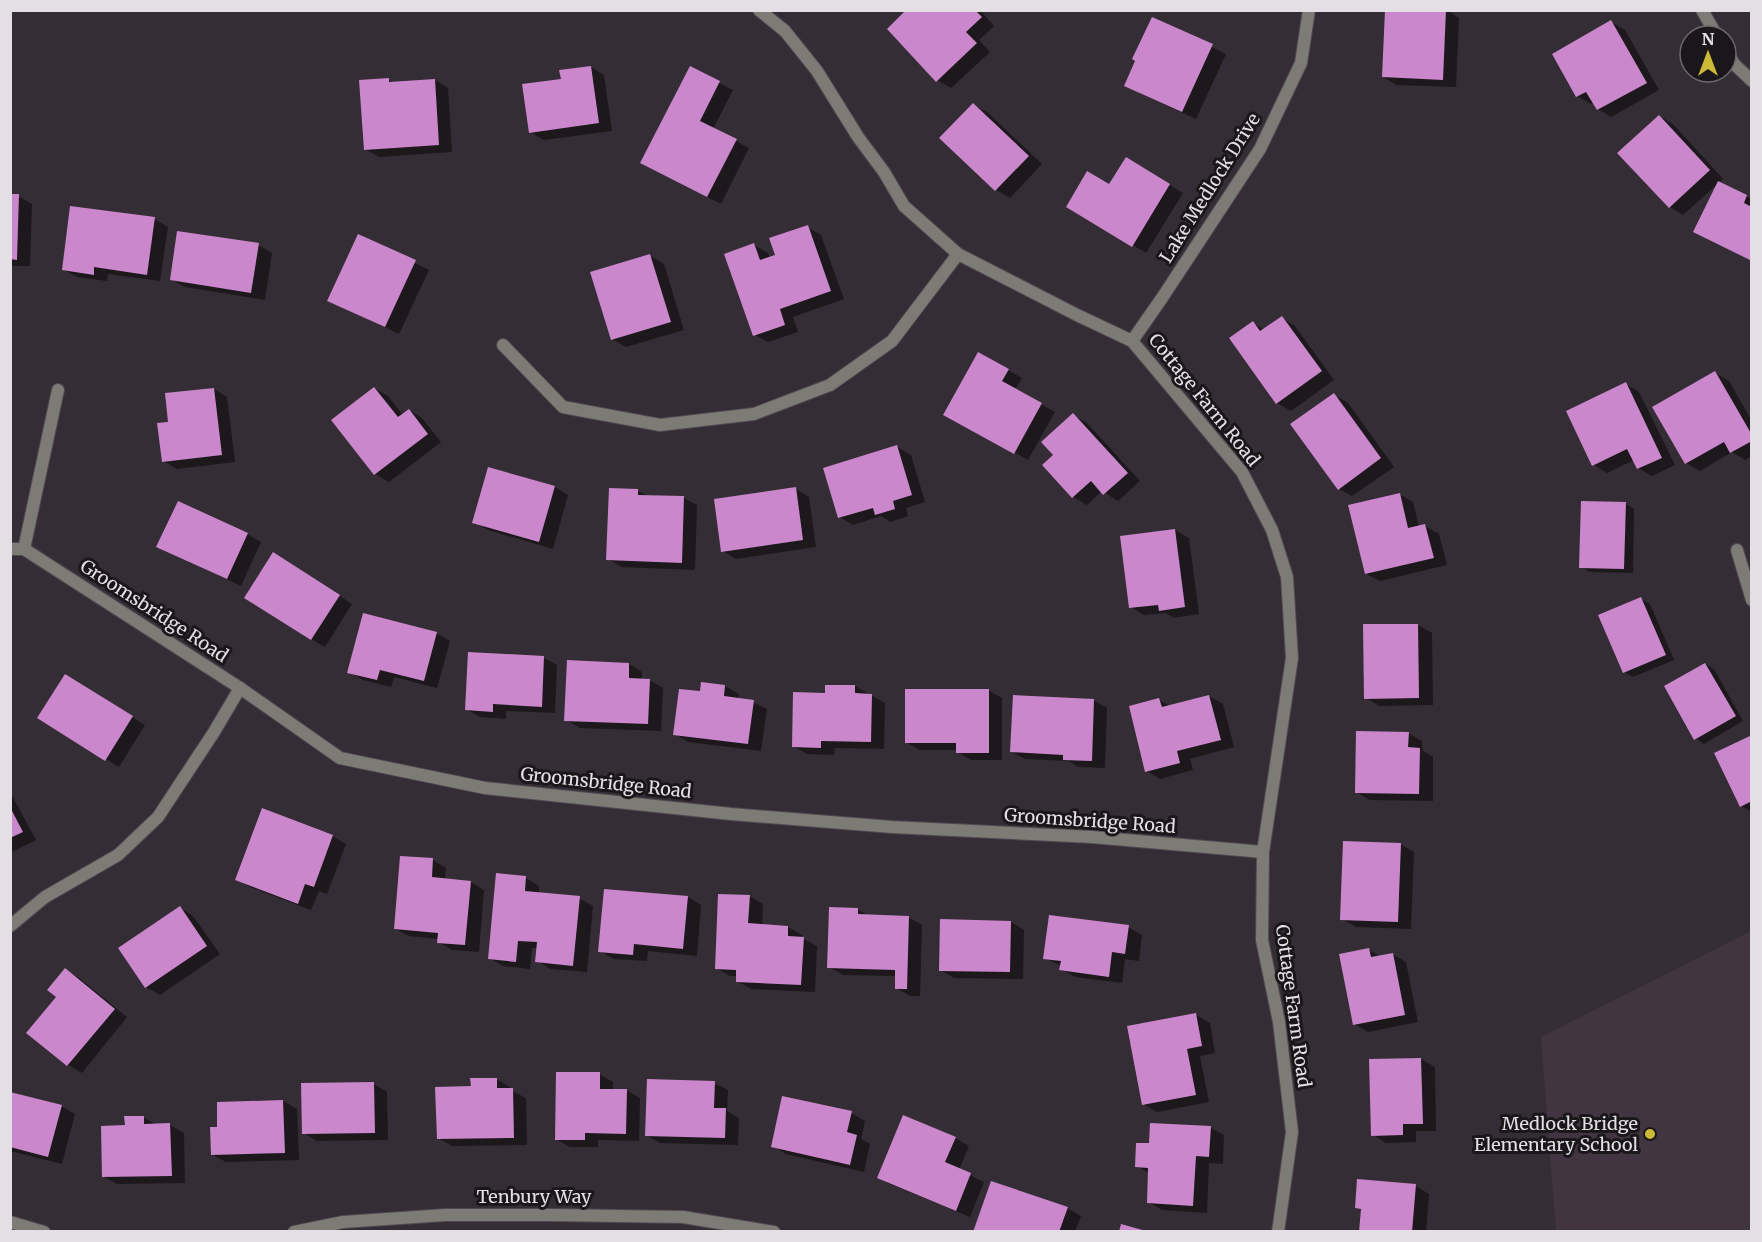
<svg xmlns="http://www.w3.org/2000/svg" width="1762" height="1242" viewBox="0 0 1762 1242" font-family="Merriweather,serif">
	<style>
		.built { fill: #413541 }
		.shadow { fill: #0007 }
		.building { fill: #cb87cb }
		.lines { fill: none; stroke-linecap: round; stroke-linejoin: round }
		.street-casing { stroke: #514951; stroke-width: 14 }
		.street { stroke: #7c7b76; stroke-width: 12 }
		.poi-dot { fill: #ccb938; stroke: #1a171a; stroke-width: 2 }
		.labels { text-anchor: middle; stroke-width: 6; stroke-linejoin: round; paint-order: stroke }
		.street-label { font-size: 18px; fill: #e4dfe4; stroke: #1a171a }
		.poi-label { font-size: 18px; fill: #e4dfe4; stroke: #1a171a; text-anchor: end }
	</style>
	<rect width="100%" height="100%" fill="#352d35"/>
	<!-- built -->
	<polygon class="built" points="1751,931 1751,1231 1556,1231 1541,1037"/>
	<!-- shadow -->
	<g class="shadow">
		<polygon points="908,10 980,10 994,26 979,40 990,52 951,88 937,80"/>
		<polygon points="1386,10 1447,10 1459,18 1456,87 1397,85 1383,77"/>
		<polygon points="1153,18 1226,54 1196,119 1139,93"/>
		<polygon points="1611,22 1625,30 1659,90 1611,117 1598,109 1594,102 1591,104 1577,96"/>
		<polygon points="591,67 604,75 612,131 544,140 530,132 563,80"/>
		<polygon points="690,68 733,90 713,129 749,148 721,204 655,170"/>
		<polygon points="389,80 394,83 435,80 448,88 452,152 379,157 365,149"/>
		<polygon points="973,105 987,112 1042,164 1010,198 996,190 941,138"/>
		<polygon points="1659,116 1673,124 1723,179 1683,215 1670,207"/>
		<polygon points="1126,159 1183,193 1146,253 1068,206 1109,186"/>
		<polygon points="1719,183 1752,199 1752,260"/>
		<polygon points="10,196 18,196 32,204 30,266 10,266"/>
		<polygon points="154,219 168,227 160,281 108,274 107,281 77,277 63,269"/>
		<polygon points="807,227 821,235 844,299 793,317 798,332 768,342 755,335 754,245 768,253 770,258 777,256"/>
		<polygon points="359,236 429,270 399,334 329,300"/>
		<polygon points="258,245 272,253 265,300 185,287 171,279"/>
		<polygon points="650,256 664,264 684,330 626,347 612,339"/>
		<polygon points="1282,318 1295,326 1334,380 1291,411 1277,403 1253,323 1265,330"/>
		<polygon points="979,354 1022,378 1015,390 1055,412 1028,460 945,414"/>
		<polygon points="1715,373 1729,381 1752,421 1752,456 1745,460 1732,452 1700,471 1686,463"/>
		<polygon points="1626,384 1639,392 1675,465 1652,476 1638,468 1634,460 1607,473 1594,465"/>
		<polygon points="374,388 388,396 403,415 409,410 422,418 441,442 389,482 375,474 333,420"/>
		<polygon points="214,389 227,397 235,462 177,469 163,461 170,423"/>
		<polygon points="1334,395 1348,403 1394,467 1352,496 1339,489"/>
		<polygon points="1073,415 1087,423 1140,481 1118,501 1102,491 1087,505 1073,497 1044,465 1055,455"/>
		<polygon points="897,447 911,455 925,502 906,508 908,516 890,522 881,516 853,525 840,517"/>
		<polygon points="489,469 555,487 568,495 553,549 488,530 474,522"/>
		<polygon points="796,489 809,497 816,547 736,559 723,551"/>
		<polygon points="638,491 648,496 684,498 697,505 695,570 622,567 608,559"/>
		<polygon points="1399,494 1413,502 1419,527 1425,526 1439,534 1447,565 1380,581 1366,574"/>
		<polygon points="1626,504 1634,509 1633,573 1590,572 1581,567"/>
		<polygon points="1175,530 1189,538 1199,614 1174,618 1166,613 1144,615 1131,607"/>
		<polygon points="247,534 261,542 241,586 158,546"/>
		<polygon points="287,562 352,604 325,647 311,639"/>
		<polygon points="1641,599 1650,604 1674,660 1633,677 1624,672"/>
		<polygon points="1418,625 1432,633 1433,705 1379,706 1366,698"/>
		<polygon points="436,633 450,641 437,688 394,677 391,687 363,680 349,672"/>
		<polygon points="544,658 557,665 555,713 506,711 506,719 480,717 466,709"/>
		<polygon points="629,664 642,672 642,680 649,680 663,688 661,731 580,728 566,720"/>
		<polygon points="1705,664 1714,669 1743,721 1704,744 1695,738"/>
		<polygon points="79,684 145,725 119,767 106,759"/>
		<polygon points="702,684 725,686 739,694 738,700 753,702 767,709 761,751 688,742 675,734 701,693"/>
		<polygon points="855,686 885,703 884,749 835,748 834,755 807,754 793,746 827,695"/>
		<polygon points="988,690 1002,698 1002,760 971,760 958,752 958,750 920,750 906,742"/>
		<polygon points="1209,696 1223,704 1234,747 1190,759 1193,770 1160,779 1147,771 1159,700 1170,706"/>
		<polygon points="1093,700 1107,708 1105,768 1078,767 1069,761 1025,759 1012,752"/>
		<polygon points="1408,733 1422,741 1422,750 1433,757 1433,801 1370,800 1356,792"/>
		<polygon points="1752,736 1752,810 1750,811 1741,806"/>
		<polygon points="10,792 36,840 10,853"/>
		<polygon points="332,836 346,844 327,894 319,891 311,910 250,887 237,879"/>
		<polygon points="1400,844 1414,852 1411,929 1356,927 1342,919"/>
		<polygon points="433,860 446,868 445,880 471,882 484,890 479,952 452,950 438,942 439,939 409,936 395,929"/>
		<polygon points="526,878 539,886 539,894 579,898 593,906 587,972 551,969 537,961 538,948 532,948 530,969 503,966 489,958"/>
		<polygon points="749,896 763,904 762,926 788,927 802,935 802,938 817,946 815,992 751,989 737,981 737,976 730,976 716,968"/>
		<polygon points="688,897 701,905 697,956 648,951 647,961 614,959 600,951"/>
		<polygon points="180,908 193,916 220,954 160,995 146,987"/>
		<polygon points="857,909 869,916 908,917 922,925 920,996 910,996 896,988 896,976 843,975 829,967"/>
		<polygon points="1011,922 1024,930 1023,979 954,978 940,970"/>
		<polygon points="1128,927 1142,935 1139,961 1125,959 1122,983 1075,977 1061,969 1062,966 1045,958"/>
		<polygon points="1369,950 1381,957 1392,954 1406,962 1418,1022 1368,1032 1354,1024"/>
		<polygon points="65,970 79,978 127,1017 82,1073 68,1065 28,1032 58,997"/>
		<polygon points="1196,1015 1210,1023 1215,1053 1200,1056 1209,1102 1157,1112 1143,1104"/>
		<polygon points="1421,1059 1435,1067 1436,1131 1416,1131 1416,1142 1386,1143 1373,1135"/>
		<polygon points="599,1074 613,1082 613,1090 626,1090 640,1098 639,1141 598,1140 598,1147 570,1147 556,1139"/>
		<polygon points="496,1079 510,1087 510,1090 526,1098 527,1145 452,1146 438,1138 472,1087"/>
		<polygon points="714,1083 728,1090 727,1111 739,1118 738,1145 660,1143 646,1135"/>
		<polygon points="374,1084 387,1092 388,1140 317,1141 304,1133"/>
		<polygon points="10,1093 61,1106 75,1114 62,1164 10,1151"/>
		<polygon points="283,1101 297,1109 299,1160 226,1162 212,1155 219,1128"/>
		<polygon points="851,1113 865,1121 861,1139 870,1144 864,1172 786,1154 773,1146"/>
		<polygon points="143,1117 157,1125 170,1125 184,1133 185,1183 117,1184 104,1177 126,1126"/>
		<polygon points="1211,1128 1224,1135 1223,1164 1209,1163 1207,1213 1162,1210 1148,1202 1150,1174 1137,1166 1150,1145"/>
		<polygon points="955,1138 969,1146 959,1170 984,1182 970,1217 892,1185 879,1178"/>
		<polygon points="1416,1186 1429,1194 1426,1232 1361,1232 1363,1211 1356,1207"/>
		<polygon points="1067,1208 1081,1216 1075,1232 975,1232"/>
	</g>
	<!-- building -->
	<g class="building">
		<polygon points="906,10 975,10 982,17 966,32 977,43 936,82 887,29"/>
		<polygon points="1385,10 1446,10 1443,80 1382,77"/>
		<polygon points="1152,17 1213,44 1182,112 1124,86 1135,61 1132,59"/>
		<polygon points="1611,20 1647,83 1597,110 1586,92 1576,97 1552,54"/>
		<polygon points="591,66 599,123 529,133 522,84 561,79 559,70"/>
		<polygon points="690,66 720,81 700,121 737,139 707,197 640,163"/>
		<polygon points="389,78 389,82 435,79 439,145 364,150 359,80"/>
		<polygon points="973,103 1029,156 995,191 939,138"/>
		<polygon points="1659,115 1710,170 1669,208 1617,153"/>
		<polygon points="1126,157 1170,184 1132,247 1066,207 1087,171 1109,184"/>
		<polygon points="1718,181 1747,195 1744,203 1752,207 1752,261 1693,232"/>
		<polygon points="10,194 19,194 17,260 10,259"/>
		<polygon points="70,206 155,217 147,275 94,267 94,275 62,270"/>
		<polygon points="808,225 831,291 780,309 785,325 753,336 724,254 754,243 760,260 775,255 769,238"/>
		<polygon points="177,231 259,243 251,293 170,280"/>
		<polygon points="358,234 416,260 385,327 327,301"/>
		<polygon points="650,254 671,322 611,340 590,272"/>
		<polygon points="1282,316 1322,371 1276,404 1229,338 1253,321 1260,331"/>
		<polygon points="978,352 1009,369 1002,381 1042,403 1014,454 943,415"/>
		<polygon points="1715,371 1752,435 1752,441 1730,453 1724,442 1685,464 1652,407"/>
		<polygon points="1626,382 1662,458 1637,469 1627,449 1592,466 1566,411"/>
		<polygon points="374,387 398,417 409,409 428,434 374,475 331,420"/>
		<polygon points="214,388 222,455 162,462 157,423 168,422 165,393"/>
		<polygon points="1334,393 1381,458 1338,490 1290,424"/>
		<polygon points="1073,413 1128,473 1103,495 1091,481 1072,498 1042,465 1053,455 1041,442"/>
		<polygon points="897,445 912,495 893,501 895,509 875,515 873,508 838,518 823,468"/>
		<polygon points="488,467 555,486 539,542 472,523"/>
		<polygon points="796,487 803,540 721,552 714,499"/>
		<polygon points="609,488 638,489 638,495 684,496 682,563 606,560"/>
		<polygon points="1400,493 1408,528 1425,524 1434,558 1365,574 1348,505"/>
		<polygon points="178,501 248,533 227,579 156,547"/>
		<polygon points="1581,501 1626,502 1624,569 1579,568"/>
		<polygon points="1175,529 1185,607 1159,611 1158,605 1129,608 1120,536"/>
		<polygon points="273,552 340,595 311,640 244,598"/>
		<polygon points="1641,597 1666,655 1623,673 1598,615"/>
		<polygon points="363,613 437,632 424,681 380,670 377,680 347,673"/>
		<polygon points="1363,624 1418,624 1419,698 1364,699"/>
		<polygon points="468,652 544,656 542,707 493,704 493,712 465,710"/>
		<polygon points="567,660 629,663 629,678 650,679 648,724 564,721"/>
		<polygon points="1705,663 1736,716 1694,740 1664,686"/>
		<polygon points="65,674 133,716 105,761 37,718"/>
		<polygon points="701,682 725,685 724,696 754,700 748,744 673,735 679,689 700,691"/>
		<polygon points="825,685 855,685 855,693 872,694 871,742 821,741 821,748 792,747 793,692 825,693"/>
		<polygon points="905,689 989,689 989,753 956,753 956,743 905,743"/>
		<polygon points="1013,695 1094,699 1092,761 1063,760 1063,755 1010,752"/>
		<polygon points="1209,695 1221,740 1177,751 1180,763 1145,772 1129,706 1159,698 1162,707"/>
		<polygon points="1356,731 1409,732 1408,747 1420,748 1419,794 1355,793"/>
		<polygon points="1752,735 1752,801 1740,807 1714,753"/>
		<polygon points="10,807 23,832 10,838"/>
		<polygon points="262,808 333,835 314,887 305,884 298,904 235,880"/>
		<polygon points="1343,841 1401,843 1398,922 1340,920"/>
		<polygon points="400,856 433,858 432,877 471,881 465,945 437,943 438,933 394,929"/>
		<polygon points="496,873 526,876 525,891 580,896 573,966 535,962 537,942 518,941 516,962 488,959"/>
		<polygon points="604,889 688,896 683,949 634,944 633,955 598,952"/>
		<polygon points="718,894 750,895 748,923 788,926 788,936 804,937 801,985 736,982 736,970 715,969"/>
		<polygon points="180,906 207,946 145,988 118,948"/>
		<polygon points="829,907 858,908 858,914 909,916 907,989 895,989 895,970 827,968"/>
		<polygon points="1049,915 1129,925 1125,954 1112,952 1109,977 1059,970 1061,961 1043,959"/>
		<polygon points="940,919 1011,921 1010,972 939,971"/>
		<polygon points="1369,948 1371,957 1393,953 1405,1015 1353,1025 1339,954"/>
		<polygon points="65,968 115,1009 67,1066 26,1033 56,997 47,990"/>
		<polygon points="1196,1013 1202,1046 1187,1049 1196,1095 1142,1105 1127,1026"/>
		<polygon points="1421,1058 1423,1124 1403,1124 1403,1135 1371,1136 1369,1059"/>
		<polygon points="556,1072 600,1072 600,1089 627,1089 626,1134 585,1133 585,1140 555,1140"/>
		<polygon points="470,1078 497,1078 497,1088 513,1088 514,1138 437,1139 435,1087 471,1086"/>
		<polygon points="647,1079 715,1081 714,1108 726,1108 725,1138 645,1136"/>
		<polygon points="374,1082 375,1133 302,1134 301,1083"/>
		<polygon points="10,1092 62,1105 48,1157 10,1147"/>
		<polygon points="782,1096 852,1111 847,1132 857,1135 850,1165 771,1147"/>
		<polygon points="283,1100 285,1153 211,1155 210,1127 217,1127 217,1102"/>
		<polygon points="903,1115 956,1137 945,1162 971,1173 956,1211 877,1178"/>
		<polygon points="124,1116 144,1116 144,1124 170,1123 172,1176 102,1177 101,1126 125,1125"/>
		<polygon points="1150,1123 1211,1126 1209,1157 1196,1156 1193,1206 1147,1203 1148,1168 1135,1167 1136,1143 1149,1143"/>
		<polygon points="1357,1179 1416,1184 1412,1232 1359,1232 1361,1209 1355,1208"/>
		<polygon points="991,1181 1068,1207 1059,1232 973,1232"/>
		<polygon points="1121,1224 1146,1231 1145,1232 1119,1232"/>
	</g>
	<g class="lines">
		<!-- street casing -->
		<g class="street-casing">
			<g id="street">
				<polyline points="759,10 785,31 817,71 858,137 884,172 904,206 958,254 1077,315 1132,341 1242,472 1272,530 1287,577 1292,658 1263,852 1262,940 1279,1022 1292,1132 1278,1232"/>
				<polyline points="1702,10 1717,36"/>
				<polyline points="1726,50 1734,64 1752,81"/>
				<polyline points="1132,341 1162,298 1260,149 1301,63 1309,10"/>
				<polyline points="503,345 563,407 660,425 754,414 830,385 892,341 958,254"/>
				<polyline points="10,549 24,549 240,688 340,758 485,788 731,814 892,827 1092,837 1263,852"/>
				<polyline points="24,549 58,390"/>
				<polyline points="1737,550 1752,600"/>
				<polyline points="10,926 45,897 118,855 158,817 214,732 240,688"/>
				<polyline points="10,1222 44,1232"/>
				<polyline points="294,1232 343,1222 445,1215 553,1215 683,1217 774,1232"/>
			</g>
		</g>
		<!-- street -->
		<use href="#street" class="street"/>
	</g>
	<!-- markers -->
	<circle class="poi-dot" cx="1650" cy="1134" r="6"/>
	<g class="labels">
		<!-- street labels -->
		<g class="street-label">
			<text transform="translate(1210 188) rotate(-58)" y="6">Lake Medlock Drive</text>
			<text transform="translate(1204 400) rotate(51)" y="6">Cottage Farm Road</text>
			<text transform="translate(154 611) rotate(33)" y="6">Groomsbridge Road</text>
			<text transform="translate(606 783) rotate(6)" y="6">Groomsbridge Road</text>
			<text transform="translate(1090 821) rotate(4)" y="6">Groomsbridge Road</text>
			<text transform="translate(1293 1006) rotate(82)" y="6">Cottage Farm Road</text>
			<text x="534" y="1203">Tenbury Way</text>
		</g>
		<!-- poi labels -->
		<g class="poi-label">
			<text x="1638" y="1130">Medlock Bridge<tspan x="1638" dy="21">Elementary School</tspan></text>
		</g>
	</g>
	<!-- border -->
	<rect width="1762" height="1242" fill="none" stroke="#e4dfe4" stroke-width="24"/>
	<!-- north arrow -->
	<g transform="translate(1708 54)"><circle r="28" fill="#1a171a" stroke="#6b676b" stroke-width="1.5"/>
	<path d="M0-4.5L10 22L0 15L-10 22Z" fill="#ccb938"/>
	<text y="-9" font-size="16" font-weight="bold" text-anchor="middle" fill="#e4dfe4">N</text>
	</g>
</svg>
